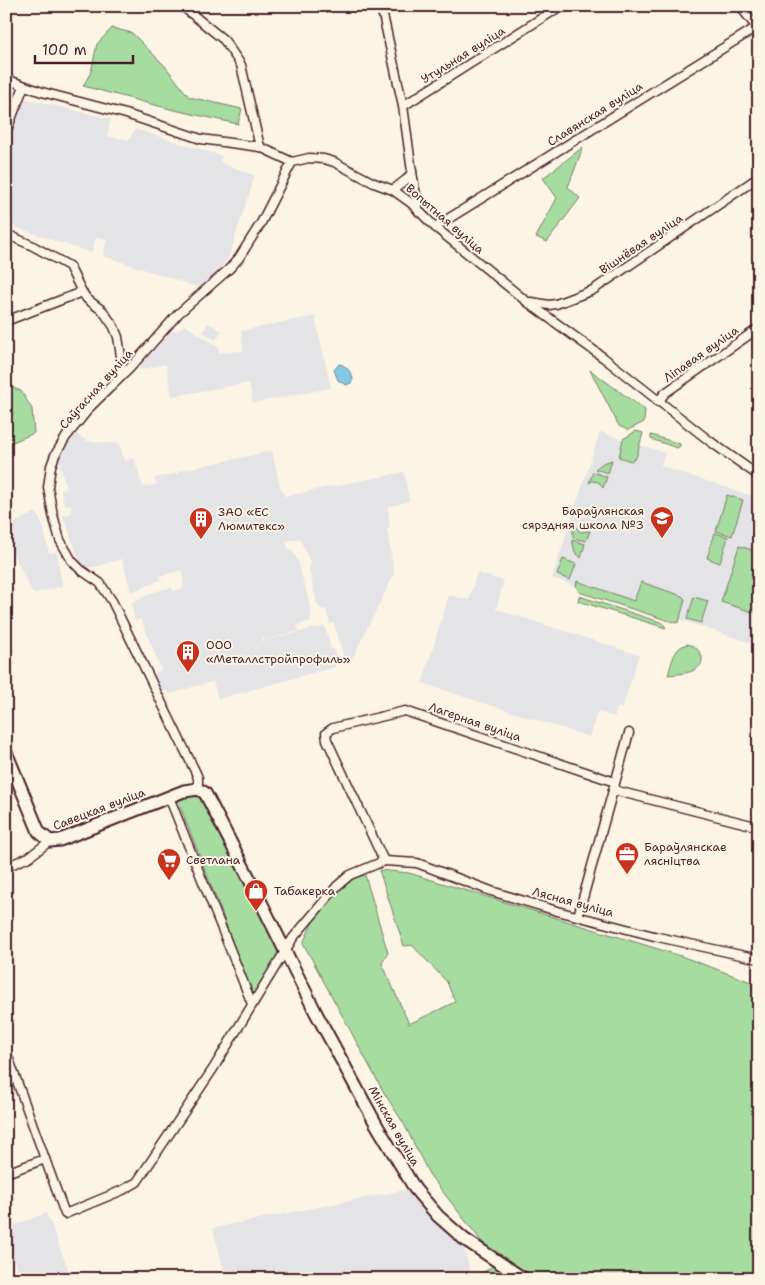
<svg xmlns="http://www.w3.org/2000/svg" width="765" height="1285" viewBox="0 0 765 1285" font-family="'Shantell Sans',sans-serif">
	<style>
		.built { fill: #e4e3e6 }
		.green { fill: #a6dca0; stroke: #787e66 }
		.water { fill: #84cae5; stroke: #6d869b }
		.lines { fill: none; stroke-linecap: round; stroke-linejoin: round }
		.minor-casing { stroke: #4a1f2b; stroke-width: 11 }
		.secondary-casing { stroke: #4a1f2b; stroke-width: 15 }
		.minor { stroke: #fcf5e5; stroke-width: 8 }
		.secondary { stroke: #fcf5e5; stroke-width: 11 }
		.labels { text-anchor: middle; stroke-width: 4; stroke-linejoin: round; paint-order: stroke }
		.street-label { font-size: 12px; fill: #4a1f2b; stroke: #fcf5e5 }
		.poi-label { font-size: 12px; fill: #4a1f2b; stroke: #fcf5e5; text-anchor: start }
	</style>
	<rect width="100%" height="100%" fill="#fcf5e5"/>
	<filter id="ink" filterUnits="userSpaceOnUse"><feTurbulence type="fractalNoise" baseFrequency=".02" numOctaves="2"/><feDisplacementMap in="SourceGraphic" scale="10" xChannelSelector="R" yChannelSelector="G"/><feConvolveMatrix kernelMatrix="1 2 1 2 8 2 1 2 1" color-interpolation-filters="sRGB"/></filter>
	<g filter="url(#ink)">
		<!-- built -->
		<g class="built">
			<polygon points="23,98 111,119 107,136 129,140 135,129 222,156 220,162 255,176 228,259 200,288 103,256 107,239 97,237 91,253 6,224 6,138"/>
			<polygon points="315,316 331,388 253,403 249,383 172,396 166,364 141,370 139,367 173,330 176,332 185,325 219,348 219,353 243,351 241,331"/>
			<polygon points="208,323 222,331 216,340 203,332"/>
			<polygon points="600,432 665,453 661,466 752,496 759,499 759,639 757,645 552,578"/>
			<polygon points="77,434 87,441 119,444 125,461 134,458 143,487 156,484 155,478 178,473 178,471 272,451 280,487 285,496 404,472 409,501 388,507 390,528 387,529 394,574 351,661 345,662 334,623 330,624 326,609 322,610 317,604 309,569 311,564 300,539 291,540 286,542 288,548 293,552 298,561 312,613 310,621 297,625 299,631 264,640 263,636 261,638 262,641 325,626 331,649 334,649 337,660 335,667 218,699 213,681 170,694 162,689 154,673 161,670 141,619 135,621 131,603 154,592 172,587 173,591 184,588 182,570 160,576 161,580 131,592 122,559 94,567 82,567 63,516 72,513 71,504 64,505 61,490 66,489 59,459 73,437"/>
			<polygon points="36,512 44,529 49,553 57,552 62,586 33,594 6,539 6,527"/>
			<polygon points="477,573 504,581 496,609 639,655 622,708 618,707 614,717 598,711 589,737 422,683 449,595 469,600"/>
			<polygon points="410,1189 463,1244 471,1276 465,1279 226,1279 213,1228"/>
			<polygon points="46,1213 50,1222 72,1279 22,1279 6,1241 6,1229"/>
		</g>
		<!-- green -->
		<g class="green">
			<polygon points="112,28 132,33 165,66 189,97 242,109 238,124 170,109 83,86 91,72 97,44"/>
			<polygon points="583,147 568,187 580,198 547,242 536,237 557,198 543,178"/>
			<polygon points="590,370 645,410 644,422 628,430 619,426"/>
			<polygon points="6,385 21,391 32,409 34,433 6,445"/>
			<polygon points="636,431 643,433 636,458 631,461 619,457 623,439"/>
			<polygon points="651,435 680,444 680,446 677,448 651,439"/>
			<polygon points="612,460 608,473 595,469 603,463"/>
			<polygon points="593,472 607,477 603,488 599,482 592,481 589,483"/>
			<polygon points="727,495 743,500 732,536 716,531"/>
			<polygon points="575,525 580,532 590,531 586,541 573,538 573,530"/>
			<polygon points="715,533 728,537 720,563 707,558"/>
			<polygon points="572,540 585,544 581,558 575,552"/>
			<polygon points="739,546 759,552 759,614 721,602"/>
			<polygon points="563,559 576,564 570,580 557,575"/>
			<polygon points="577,581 634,601 641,582 682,596 685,599 679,622 676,623 579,592 576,586"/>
			<polygon points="579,596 663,623 666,628 578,601"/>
			<polygon points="694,597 708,601 701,623 687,619"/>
			<path d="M687,644C699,646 709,661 696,669C688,674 676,674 668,675C672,663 673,648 687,644Z"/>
			<polygon points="199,794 208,803 279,951 252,997 220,908 176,796"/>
			<polygon points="379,870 409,873 681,956 759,985 759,1279 533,1279 508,1262 482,1242 429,1174 404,1124 383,1091 303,943 318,911 345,881 365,875 388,953 382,963 409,1024 455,1002 447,982 412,945 404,946"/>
			<polygon points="493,1266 514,1279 456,1279 484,1272"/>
		</g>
		<!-- water -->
		<path class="water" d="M339,364C346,365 351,372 353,379L351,383L346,385L338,380L334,370Z"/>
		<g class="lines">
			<!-- minor casing -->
			<g class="minor-casing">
				<g id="minor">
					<polyline points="182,6 224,40 241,65 260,147"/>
					<polyline points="381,6 403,106 412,172 407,179 393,190"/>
					<polyline points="740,6 758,29"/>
					<polyline points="6,79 42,92 126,114 201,139 260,147 292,162 309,158 324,159 334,162 374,183 393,190 411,203 435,227 526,301 604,358 711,442 759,476"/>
					<polyline points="403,106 561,6"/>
					<polyline points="6,132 24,86"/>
					<polyline points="412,172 419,212"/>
					<polyline points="435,227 757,27 759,16"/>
					<polyline points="6,234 31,245 69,266 82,292 87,299 103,311 114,327 118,337 122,363 120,377"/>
					<polyline points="531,302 549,305 556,304 593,290 759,177"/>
					<polyline points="6,321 82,292"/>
					<polyline points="658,402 665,393 759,328"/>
					<polyline points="198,789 198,778 196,773 112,601 100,583 81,570 72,561 60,540 53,515 48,487 51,466 55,455 66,437 91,406 129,369 178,314 229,269 239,258 261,223 292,162"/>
					<polyline points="613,790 759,827"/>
					<polyline points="169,797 252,1004"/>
					<polyline points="384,861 327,740 326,733 333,728 405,711 615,782"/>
					<polyline points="6,867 29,857 50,841"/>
					<polyline points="578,916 629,733"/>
					<polyline points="6,1051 65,1214 123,1190 137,1182 213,1069 293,938 337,886 350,875 384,861 417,863 491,891 557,911 658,937 759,959"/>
					<polyline points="6,1173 45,1159"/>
				</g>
			</g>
			<!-- secondary casing -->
			<g class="secondary-casing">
				<polyline id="secondary" points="6,752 39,832 50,841 60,840 184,791 198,789 205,793 247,874 316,1013 376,1124 415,1189 438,1216 464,1239 524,1279"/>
			</g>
			<!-- minor -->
			<use href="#minor" class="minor"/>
			<!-- secondary -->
			<use href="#secondary" class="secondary"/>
		</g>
	</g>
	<!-- icons -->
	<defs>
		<g id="school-pin" transform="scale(1.25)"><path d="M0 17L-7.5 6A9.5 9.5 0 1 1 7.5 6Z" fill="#c8321e" stroke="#fcf5e5"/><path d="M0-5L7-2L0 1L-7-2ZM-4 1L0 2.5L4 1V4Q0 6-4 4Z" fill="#fff"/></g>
		<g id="building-pin" transform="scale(1.25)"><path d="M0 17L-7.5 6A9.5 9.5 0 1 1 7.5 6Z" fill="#c8321e" stroke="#fcf5e5"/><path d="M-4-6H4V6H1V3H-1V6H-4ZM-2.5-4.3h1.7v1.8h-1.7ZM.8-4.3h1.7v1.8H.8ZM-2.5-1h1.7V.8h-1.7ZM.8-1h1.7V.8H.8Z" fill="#fff"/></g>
		<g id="office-pin" transform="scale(1.25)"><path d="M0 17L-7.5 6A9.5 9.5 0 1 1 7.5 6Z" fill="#c8321e" stroke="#fcf5e5"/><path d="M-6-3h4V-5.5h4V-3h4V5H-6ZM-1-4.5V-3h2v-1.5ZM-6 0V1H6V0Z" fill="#fff"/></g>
		<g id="supermarket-pin" transform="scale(1.25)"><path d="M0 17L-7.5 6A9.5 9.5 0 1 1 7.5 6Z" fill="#c8321e" stroke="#fcf5e5"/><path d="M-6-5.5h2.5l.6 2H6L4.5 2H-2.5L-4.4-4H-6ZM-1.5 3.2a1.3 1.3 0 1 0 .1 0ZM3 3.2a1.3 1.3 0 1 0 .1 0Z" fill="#fff"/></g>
		<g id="shop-pin" transform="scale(1.25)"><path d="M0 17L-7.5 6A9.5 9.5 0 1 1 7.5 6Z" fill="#c8321e" stroke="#fcf5e5"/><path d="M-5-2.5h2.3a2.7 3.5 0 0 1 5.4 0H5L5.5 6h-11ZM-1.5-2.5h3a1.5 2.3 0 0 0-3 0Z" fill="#fff"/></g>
	</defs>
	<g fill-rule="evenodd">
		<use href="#school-pin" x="662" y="518"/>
		<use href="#building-pin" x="201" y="519"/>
		<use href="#building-pin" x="188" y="652"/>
		<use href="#office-pin" x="627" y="854"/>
		<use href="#supermarket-pin" x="169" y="860"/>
		<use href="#shop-pin" x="256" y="891"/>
	</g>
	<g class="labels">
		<!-- street labels -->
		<g class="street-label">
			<text transform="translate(463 55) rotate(-32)" y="4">Утульная вуліца</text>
			<text transform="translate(595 114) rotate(-32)" y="4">Славянская вуліца</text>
			<text transform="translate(445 219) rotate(41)" y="4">Вопытная вуліца</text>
			<text transform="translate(641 244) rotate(-34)" y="4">Вішнёвая вуліца</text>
			<text transform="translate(701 354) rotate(-35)" y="4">Ліпавая вуліца</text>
			<text transform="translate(96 389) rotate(-48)" y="4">Саўгасная вуліца</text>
			<text transform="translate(475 722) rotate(19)" y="4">Лагерная вуліца</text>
			<text transform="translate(99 809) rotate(-21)" y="4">Савецкая вуліца</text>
			<text transform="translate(573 902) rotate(15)" y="4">Лясная вуліца</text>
			<text transform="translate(394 1126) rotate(60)" y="4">Мінская вуліца</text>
		</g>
		<!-- poi labels -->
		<g class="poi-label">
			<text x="644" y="515" text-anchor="end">Бараўлянская<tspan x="644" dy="14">сярэдняя школа №3</tspan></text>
			<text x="218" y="516">ЗАО «ЕС<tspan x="218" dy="14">Люмитекс»</tspan></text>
			<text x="206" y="649">ООО<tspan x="206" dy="14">«Металлстройпрофиль»</tspan></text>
			<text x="644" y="851">Бараўлянскае<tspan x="644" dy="14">лясніцтва</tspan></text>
			<text x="186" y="864">Светлана</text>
			<text x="274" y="895">Табакерка</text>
		</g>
	</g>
	<!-- margin -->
	<rect width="765" height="1285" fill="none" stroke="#fcf5e5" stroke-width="25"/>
	<rect x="12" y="12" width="740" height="1260" fill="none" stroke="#4a1f2b" stroke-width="2" filter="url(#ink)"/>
	<!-- scale -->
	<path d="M35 55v8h98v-8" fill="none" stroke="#4a1f2b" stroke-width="2.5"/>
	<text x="42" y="55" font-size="15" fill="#4a1f2b" stroke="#fcf5e5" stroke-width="4" paint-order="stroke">100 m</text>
</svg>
